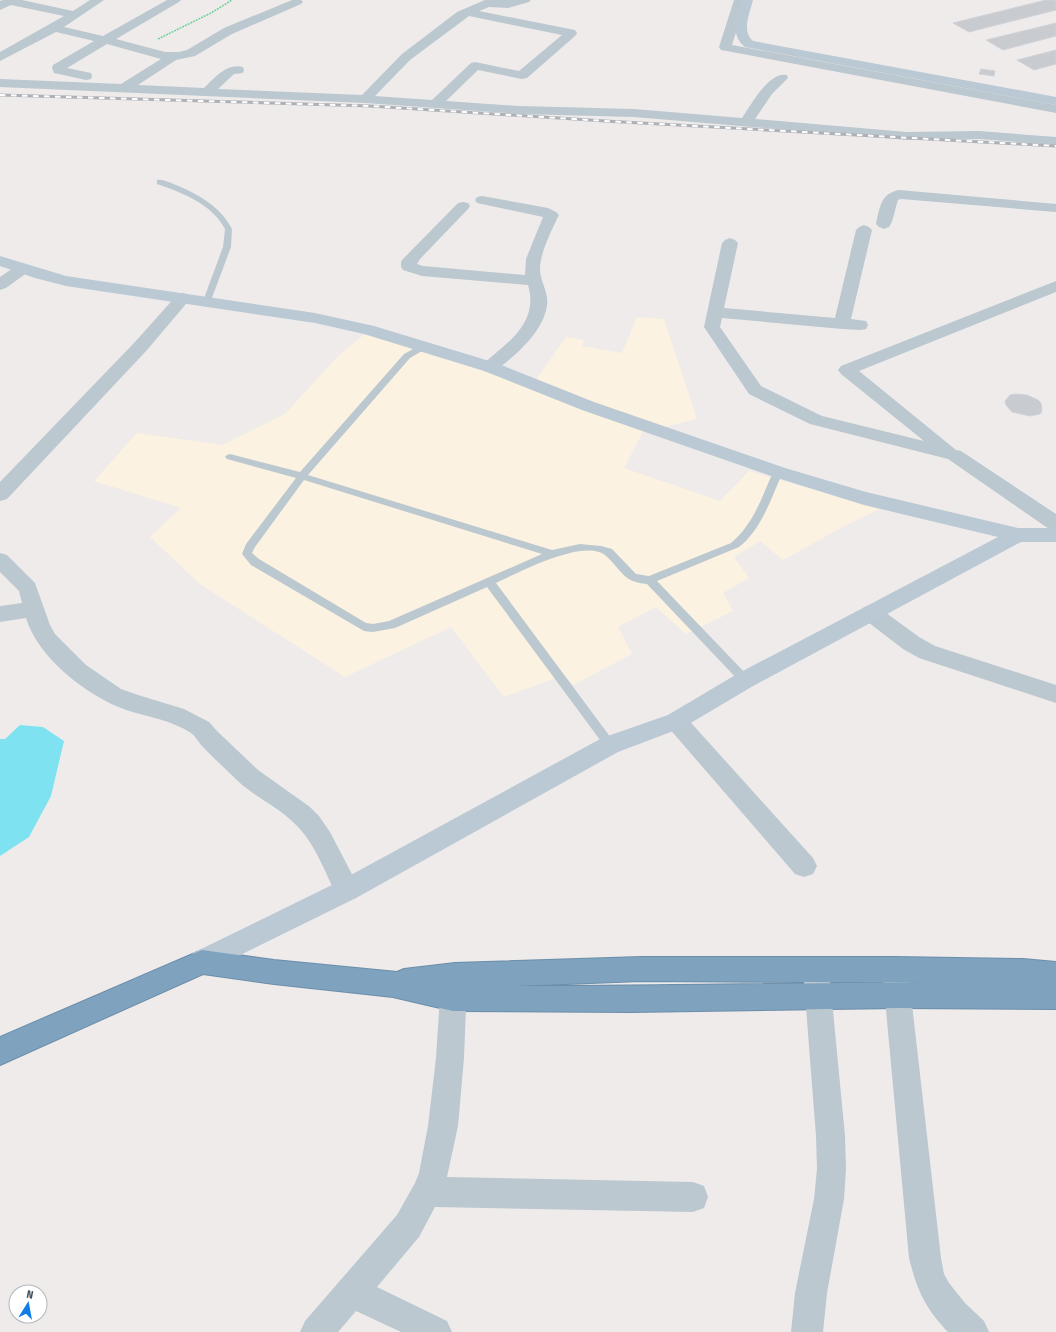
<svg xmlns="http://www.w3.org/2000/svg" width="1056" height="1332" viewBox="0 0 1056 1332" font-family="'Fira Sans Condensed',sans-serif">
	<style>
		.commercial { fill: #fcf2e1 }
		.water { fill: #7fe2f0 }
		.building { fill: #c8ccd1; stroke: #cfd2d8 }
		.lines { fill: none; stroke-linecap: round; stroke-linejoin: round }
		.highway-casing { stroke: #6b8eaa; stroke-width: 2 }
		.path { stroke: #6cd097; stroke-width: 1.5; stroke-dasharray: 2 1; stroke-linecap: butt }
		.lane { fill: #bbc8cf; fill-rule: evenodd }
		.street { fill: #bbc8cf; fill-rule: evenodd }
		.secondary { fill: #bac9d4; fill-rule: evenodd }
		.highway { fill: #7fa3be; fill-rule: evenodd }
		.rail-casing { stroke: #adb1b6; stroke-width: 3 }
		.rail { stroke: #fff; stroke-width: 2; stroke-dasharray: 5.5; stroke-linecap: butt }
	</style>
	<rect width="100%" height="100%" fill="#efebeb"/>
	<!-- commercial -->
	<polygon class="commercial" points="637,317 664,319 697,419 643,432 624,468 720,501 749,471 880,509 848,524 783,560 760,541 734,557 749,578 723,593 733,611 686,634 656,607 618,627 632,654 573,685 564,675 504,697 451,627 345,677 200,584 150,537 181,508 94,481 137,433 222,445 285,414 339,355 365,334 475,364 531,387 566,337 584,340 582,346 622,353"/>
	<!-- water -->
	<polygon class="water" points="20,725 43,727 64,741 51,796 29,837 0,856 0,739 5,739"/>
	<!-- building -->
	<g class="building">
		<polygon points="1046,0 1056,0 1056,10 969,32 953,23"/>
		<polygon points="1056,23 1056,36 1003,50 986,40"/>
		<polygon points="1056,50 1056,64 1034,70 1017,60"/>
		<polygon points="981,69 995,71 994,76 979,74"/>
		<polygon points="1015,394 1027,395 1038,400 1041,403 1042,411 1040,414 1030,416 1012,412 1006,405 1005,401 1010,395"/>
	</g>
	<g class="lines">
		<!-- highway casing -->
		<g class="highway-casing">
			<path id="highway" d="M202,950L274,960L397,972L404,969L455,963L641,957H895L1023,959L1056,962V1009L898,1008L631,1012L453,1011L393,997L274,984L203,974L0,1065V1037ZM641,981L977,983C823,982 669,986 515,986Z"/>
		</g>
		<!-- path -->
		<polyline class="path" points="158,39 211,13 232,0"/>
		<!-- lane -->
		<g class="lane">
			<path d="M157,180C163,179 170,183 176,185C198,194 221,207 232,229L231,247L210,303H204L203,301L223,247L225,229C212,204 183,193 157,184Z"/>
			<path d="M424,343L427,344L428,346L427,348L410,358L308,475L552,550L580,544L601,546L612,549L636,574L649,576L731,543C753,525 762,497 773,472L778,469L781,470L783,472C771,498 762,529 739,547L657,581L749,677L751,680L749,683L745,684L741,683L647,584C622,582 622,570 606,556C585,537 518,573 496,583L614,742L616,745L614,748L610,750L606,748L487,587L395,628L373,632L364,631L251,565L242,554L246,544L296,478L227,459L225,457L227,455L230,454L300,472L404,354ZM304,480L542,554L389,621L373,624L366,623L259,559L252,553L255,547Z"/>
		</g>
		<!-- street -->
		<g class="street">
			<path d="M3,0H22L73,11L90,0H104L64,27L103,36L167,0H181L179,2L116,39L165,52H179L187,50L224,28L292,0H301L303,2L301,4L232,34L195,56L176,60L138,85L204,88C215,78 226,63 243,67L244,70L243,73L234,74L218,89L362,95L402,54L457,12L485,0H531L529,2L508,8L489,7L479,11L575,30L577,33L575,36L527,78L522,79L478,70L446,101L519,106L634,109L742,118C751,105 769,71 787,75L788,78L772,94L755,119L907,132L979,131L1056,137V145L979,139L907,140L634,117L519,114L365,103L0,87V79L121,84L161,59L107,44L67,68L91,73L92,76L91,79L86,80L54,73L52,68L53,65L94,41L56,32L0,61V52L64,16L11,5L0,10V1ZM469,16L562,35L519,71L475,62L471,63L432,100L375,96L410,60Z"/>
			<polygon points="734,0 746,0 732,45 1056,105 1056,113 721,50 719,47"/>
			<path d="M899,190L1056,204V212L901,199L898,200C895,208 894,220 889,227L884,229L879,227L876,224C880,207 880,194 899,190Z"/>
			<path d="M482,196L548,208L556,212L559,215C552,229 539,255 540,271C541,283 549,293 547,306C542,334 516,354 496,371L490,372L484,371L481,367C485,361 492,357 497,352C519,334 537,315 528,285L422,276L403,270L401,267V262L403,259L458,203L463,202L468,203L470,206L468,209L420,259L417,264L423,266L525,275L526,259L543,217L477,203L475,200L477,197Z"/>
			<polygon points="864,225 869,227 872,230 851,319 866,321 868,325 866,329 860,330 842,329 722,318 720,327 761,386 822,416 924,441 841,374 838,370 841,366 1056,281 1056,292 859,371 956,450 961,451 1056,514 1056,531 1049,529 948,459 810,424 749,394 704,327 722,243 725,240 730,238 735,240 738,243 724,308 835,318 856,230 859,227"/>
			<polygon points="22,264 28,266 30,269 28,272 6,288 0,290 0,277 16,266"/>
			<polygon points="183,293 189,295 191,298 147,350 7,499 0,501 0,482 135,342 177,295"/>
			<path d="M0,553L7,555L35,583L50,625L55,634L86,665L121,689L138,695L184,709L209,722L217,731L258,770L310,807L319,816L330,832L356,882L360,890L356,898L347,901L338,898C325,873 315,842 294,823C278,807 257,798 240,783C227,770 213,758 201,745C198,741 195,736 191,733C171,720 148,717 126,710C87,696 38,658 26,618L0,622V606L22,603L19,591L0,572Z"/>
			<polygon points="871,605 878,607 919,637 935,646 1056,685 1056,703 919,658 903,649 864,619 860,613 864,607"/>
			<polygon points="676,712 684,715 813,858 817,866 813,874 804,877 795,874 668,727 665,721 668,715"/>
			<polygon points="816,957 825,960 829,969 845,1136 846,1169 844,1199 827,1293 823,1332 791,1332 795,1293 814,1199 817,1169 816,1136 803,969 807,960"/>
			<path d="M896,965L905,969L909,978L941,1258L944,1274L949,1283L965,1303L984,1321L989,1332H948C925,1308 917,1290 909,1258L883,978L887,969Z"/>
			<polygon points="454,968 464,972 467,981 464,1058 458,1126 447,1177 693,1182 704,1186 708,1197 704,1208 693,1212 435,1207 419,1237 377,1287 447,1321 452,1332 401,1332 356,1311 338,1332 300,1332 305,1321 397,1215 415,1183 419,1173 428,1126 436,1058 441,981 444,972"/>
		</g>
		<!-- secondary -->
		<g class="secondary">
			<path d="M741,0H753C750,13 741,31 753,41L1056,97V105L745,47C729,34 737,17 741,0Z"/>
			<polygon points="0,256 66,276 315,313 374,326 496,363 594,402 785,468 866,492 1018,528 1056,528 1056,542 1021,542 753,686 684,727 618,752 356,898 202,974 193,971 189,962 193,953 338,882 602,738 668,715 737,674 998,537 864,505 771,476 582,410 484,371 364,334 315,323 66,286 35,278 0,266"/>
		</g>
		<!-- highway -->
		<use href="#highway" class="highway"/>
		<!-- rail casing -->
		<g class="rail-casing">
			<polyline id="rail" points="0,95 370,106 605,121 1056,146"/>
		</g>
		<!-- rail -->
		<use href="#rail" class="rail"/>
	</g>
	<!-- north arrow -->
	<g transform="translate(28 1304) rotate(11)"><circle r="19" fill="#ffffff" stroke="#b4b9bd"/>
	<path d="M0-3L7 15L0 10L-7 15Z" fill="#0f7de5"/>
	<text y="-6" font-size="11" font-weight="bold" text-anchor="middle" fill="#43515a">N</text>
	</g>
</svg>
